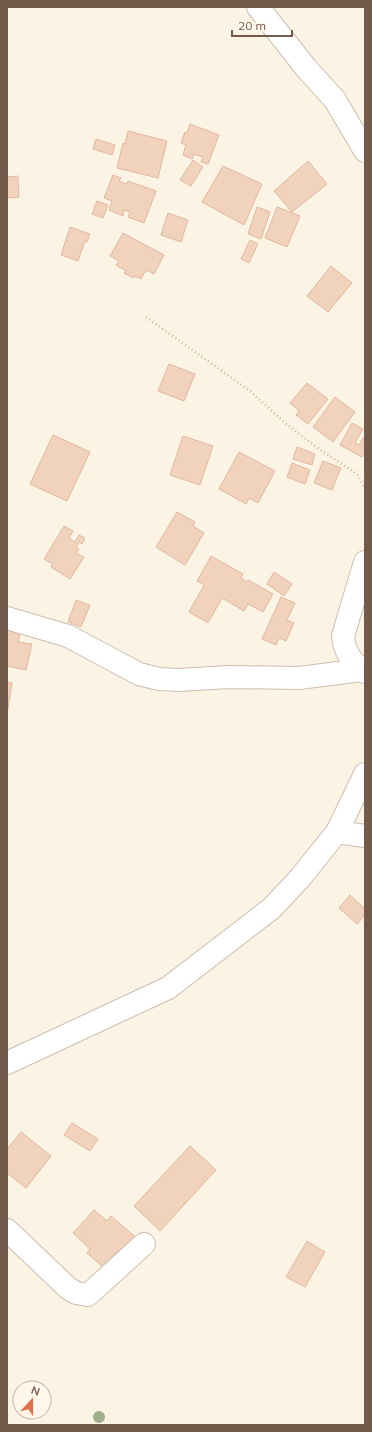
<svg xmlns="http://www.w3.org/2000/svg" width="372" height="1432" viewBox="0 0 372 1432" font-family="Mulish,sans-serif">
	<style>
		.building { fill: #f0d2bd; stroke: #e2b99e }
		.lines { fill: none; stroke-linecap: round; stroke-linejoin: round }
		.minor-casing { stroke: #cebdae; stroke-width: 24 }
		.path { stroke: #d4b5a0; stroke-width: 2.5; stroke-dasharray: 1 3; stroke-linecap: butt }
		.minor { stroke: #fff; stroke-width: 22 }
		.tree { fill: #9eaf8b }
	</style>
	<rect width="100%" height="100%" fill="#fbf3e4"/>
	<!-- building -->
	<g class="building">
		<polygon points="190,124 219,135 208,164 201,162 203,157 194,154 192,159 183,155 186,145 181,143 185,132 187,133"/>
		<polygon points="128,131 167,141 158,178 117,168 123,143 125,144"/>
		<polygon points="96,139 115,145 112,155 93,149"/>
		<polygon points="193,160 203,167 191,186 180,180"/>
		<polygon points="308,161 327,184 292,212 274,191"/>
		<polygon points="223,166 262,184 244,225 202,202"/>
		<polygon points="113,175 121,178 119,181 126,184 128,181 156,191 144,223 128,217 130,212 124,210 123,216 109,210 112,201 104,198"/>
		<polygon points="18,176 19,197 7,198 7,177"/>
		<polygon points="97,201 108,205 103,218 92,214"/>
		<polygon points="257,207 270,212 261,239 248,234"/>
		<polygon points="277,207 300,216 287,247 265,238"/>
		<polygon points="168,213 188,220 181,242 161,235"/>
		<polygon points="70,227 90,234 87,242 85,241 78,261 61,255"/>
		<polygon points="123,233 164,255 154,274 146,270 141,279 135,276 134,278 124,273 126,271 116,265 119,261 110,256"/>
		<polygon points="250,240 258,244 249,263 241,259"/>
		<polygon points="331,266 352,283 328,312 307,296"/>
		<polygon points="169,364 195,374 184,401 158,391"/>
		<polygon points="307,383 328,399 308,424 296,415 299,411 290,403"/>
		<polygon points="335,397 355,412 333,442 313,427"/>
		<polygon points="352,423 363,429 355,443 359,445 363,438 365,439 365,452 362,457 340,445"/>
		<polygon points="53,435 90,452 67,501 30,484"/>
		<polygon points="183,436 213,446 200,485 170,475"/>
		<polygon points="297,447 315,454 312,465 293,459"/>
		<polygon points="239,452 275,471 258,503 249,498 246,504 219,489"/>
		<polygon points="323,461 341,468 332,490 314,483"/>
		<polygon points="292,463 310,470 305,484 287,477"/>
		<polygon points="177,512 195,522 193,526 204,533 185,565 156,547"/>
		<polygon points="64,526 73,531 69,538 75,542 79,535 85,538 82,544 79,542 76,547 79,549 76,553 84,557 70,579 51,567 53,564 44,559"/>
		<polygon points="211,556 243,574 241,578 247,582 248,580 273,594 263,612 248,604 244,611 222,598 208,623 189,612 204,585 197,581"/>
		<polygon points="274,572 292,584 284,596 267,584"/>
		<polygon points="281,597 295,603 287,620 294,623 286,641 279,638 276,645 262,639"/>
		<polygon points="76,600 90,605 81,627 68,622"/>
		<polygon points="7,627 21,630 18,642 32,644 26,670 7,666"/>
		<polygon points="7,682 12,683 7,715"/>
		<polygon points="350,895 365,909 365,915 357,924 339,908"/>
		<polygon points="72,1123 98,1139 90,1151 64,1135"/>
		<polygon points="21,1132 51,1156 26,1188 7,1173 7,1149"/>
		<polygon points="190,1146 216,1170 160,1231 134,1206"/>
		<polygon points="94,1210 107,1221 111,1216 139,1240 125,1256 119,1250 103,1267 87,1253 90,1249 73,1233"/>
		<polygon points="307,1241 325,1252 305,1287 286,1277"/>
	</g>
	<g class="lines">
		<!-- minor casing -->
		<g class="minor-casing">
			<g id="minor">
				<polyline points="258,7 306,68 335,100 365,151"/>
				<path d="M365,562L343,636C344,651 353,664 365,672"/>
				<polyline points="7,618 68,636 139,674 159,679 178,680 229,677 299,678 362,670"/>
				<polyline points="337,832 365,774"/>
				<polyline points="7,1063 168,988 272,908 300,878 337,832 365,836"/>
				<polyline points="7,1230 68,1288 76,1293 88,1295 144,1244"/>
			</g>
		</g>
		<!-- path -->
		<polyline class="path" points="146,317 250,391 285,423 319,449 357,474 365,488"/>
		<!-- minor -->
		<use href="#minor" class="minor"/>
	</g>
	<!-- trees -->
	<circle class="tree" cx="99" cy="1417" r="6"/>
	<!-- border -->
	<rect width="372" height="1432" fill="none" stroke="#735a4b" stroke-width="16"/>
	<!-- north arrow -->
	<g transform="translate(32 1400) rotate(21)"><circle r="19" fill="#fef7ea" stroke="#c6b8aa"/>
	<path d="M0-3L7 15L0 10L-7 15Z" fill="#e1714d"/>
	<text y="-6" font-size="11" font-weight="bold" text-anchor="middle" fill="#735a4b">N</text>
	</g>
	<!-- scale -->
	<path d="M232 30v6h60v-6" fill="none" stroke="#735a4b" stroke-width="2"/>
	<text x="238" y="30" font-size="12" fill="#735a4b" stroke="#fef7ea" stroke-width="3" paint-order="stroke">20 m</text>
</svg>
